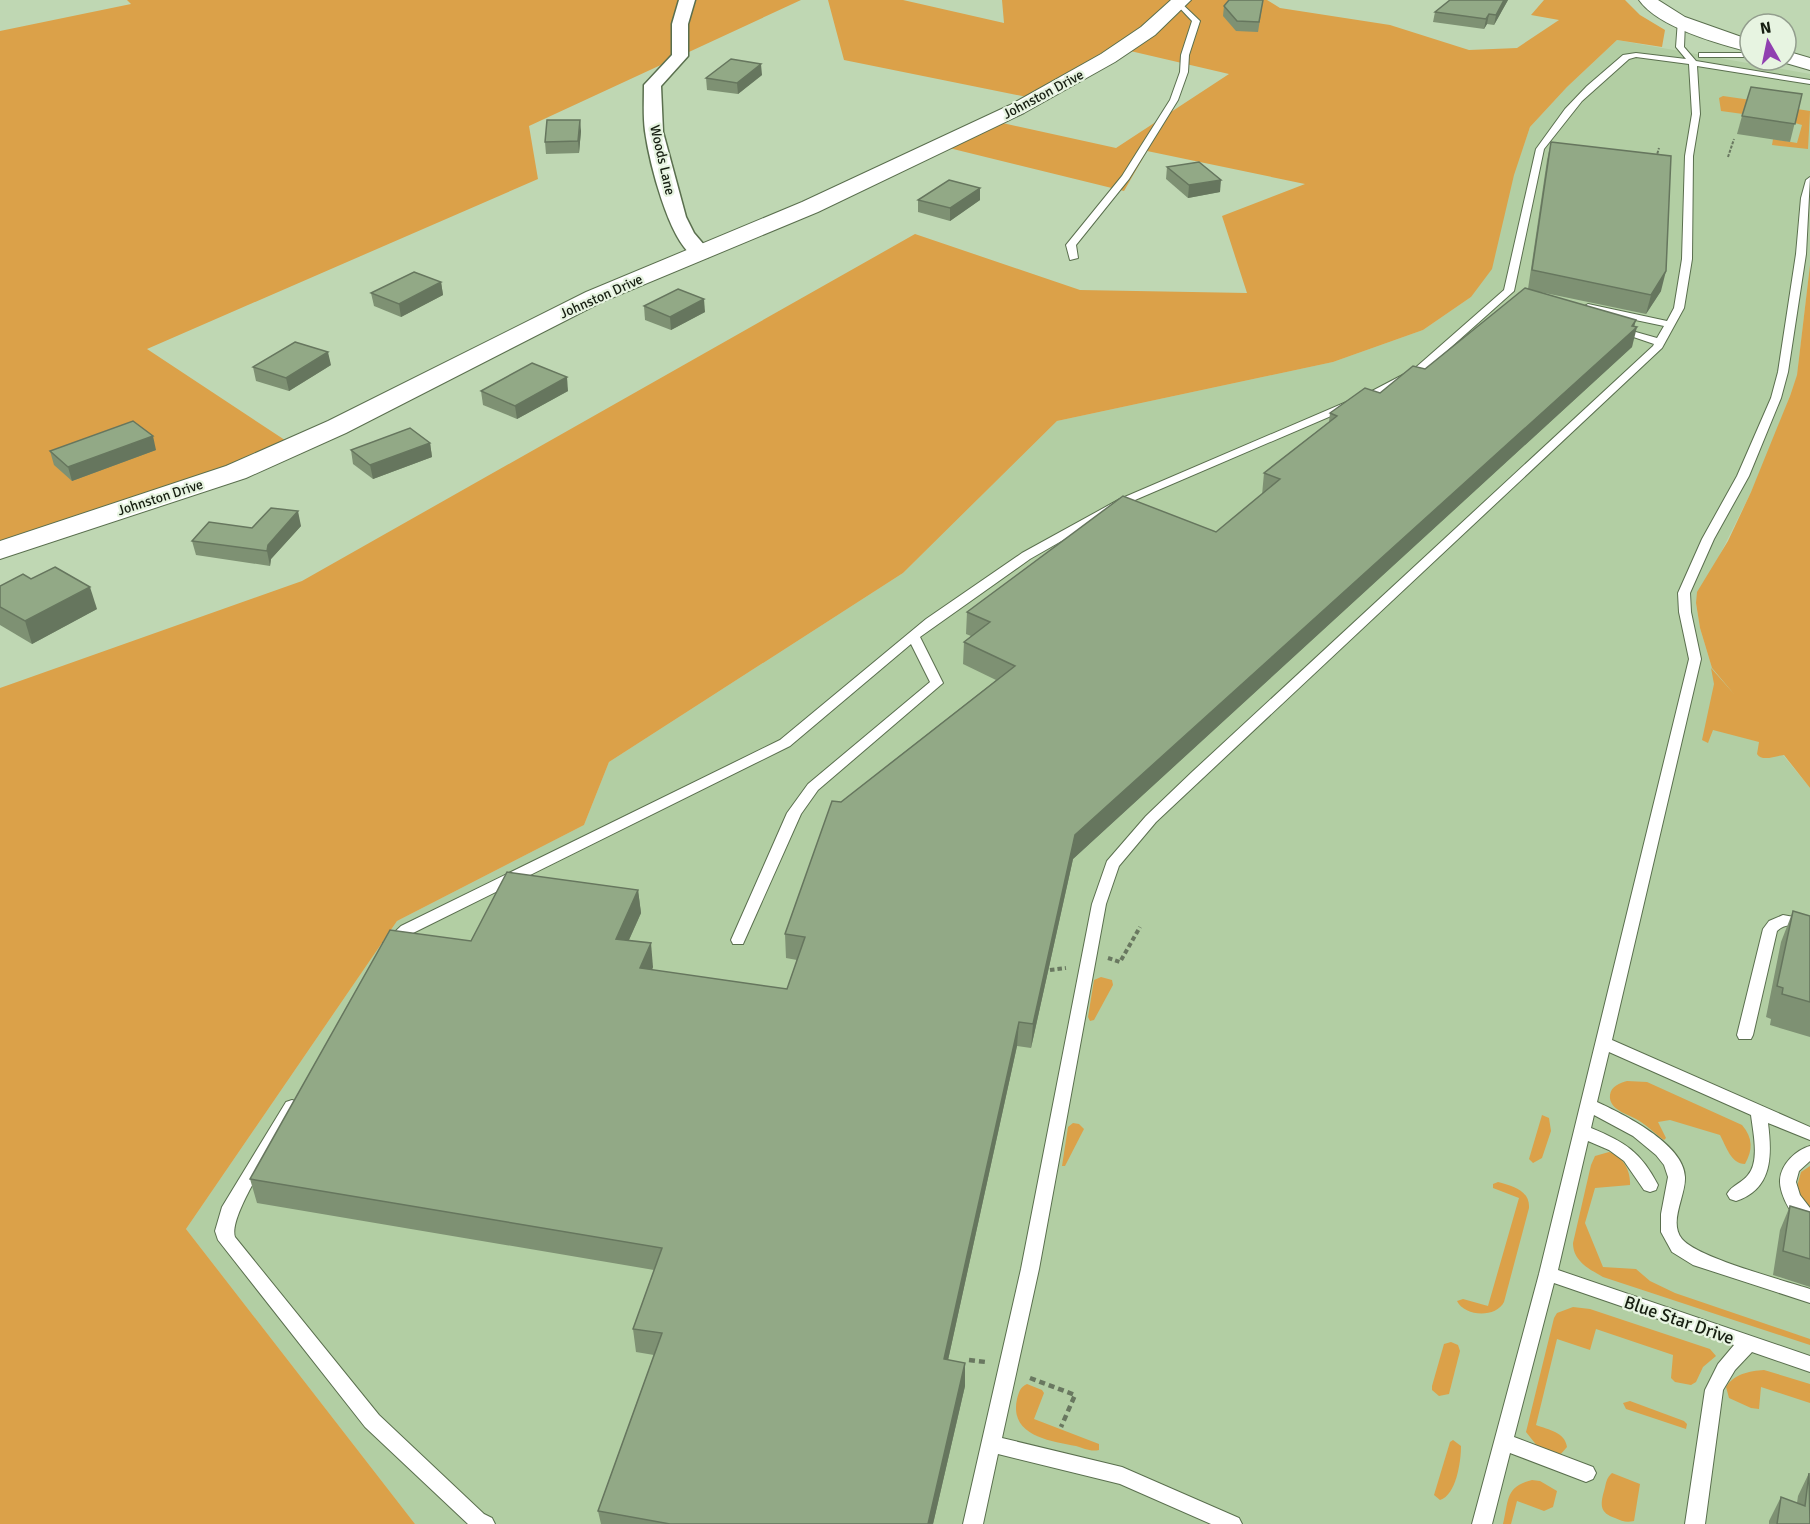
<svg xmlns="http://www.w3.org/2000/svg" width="1810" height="1524" viewBox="0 0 1810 1524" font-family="Signika,sans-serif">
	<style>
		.built { fill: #b2cea3 }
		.green { fill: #dba149 }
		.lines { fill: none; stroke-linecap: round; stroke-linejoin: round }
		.service-casing { stroke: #5a6f4e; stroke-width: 2 }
		.minor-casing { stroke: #5a6f4e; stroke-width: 3 }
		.tertiary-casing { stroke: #5a6f4e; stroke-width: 2 }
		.secondary-casing { stroke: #5a6f4e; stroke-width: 2 }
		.path-far2 { stroke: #697860; stroke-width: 2; stroke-dasharray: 3 1.5; stroke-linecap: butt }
		.path-far1 { stroke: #697860; stroke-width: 4; stroke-dasharray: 4.5 3; stroke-linecap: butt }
		.path { stroke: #697860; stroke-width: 4.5; stroke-dasharray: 6 4; stroke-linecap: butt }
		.service { fill: #fff; fill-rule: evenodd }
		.minor { fill: #fff; fill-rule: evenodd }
		.tertiary { fill: #fff; fill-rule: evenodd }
		.secondary { fill: #fff; fill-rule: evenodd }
		.wall { fill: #7e9173 }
		.shaded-wall { fill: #66765e }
		.building { fill: #92a986; stroke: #66765e; stroke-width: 1.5 }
		.labels { text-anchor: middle; stroke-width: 4.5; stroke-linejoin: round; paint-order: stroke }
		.far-street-label { font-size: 14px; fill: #161e11; stroke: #e7f4e1 }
		.near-street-label { font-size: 18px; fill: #161e11; stroke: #e7f4e1 }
	</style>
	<rect width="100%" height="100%" fill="#bfd7b3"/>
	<!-- built -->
	<polygon class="built" points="1617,40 1810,74 1810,265 1797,376 1775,438 1751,492 1696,603 1700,628 1712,668 1810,788 1810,1524 415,1524 186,1229 397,921 584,825 609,762 903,573 1057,421 1333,362 1423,330 1471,297 1530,127 1567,87"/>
	<!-- green -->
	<g class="green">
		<polygon points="127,0 801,0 529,126 538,179 147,349 300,450 0,554 0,31 131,4"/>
		<polygon points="828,0 903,0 1004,23 1002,0 1267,0 1280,8 1390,25 1469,50 1517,48 1559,20 1531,15 1544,0 1625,0 1640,15 1665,30 1662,47 1617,40 1567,87 1530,127 1514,175 1492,269 1471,297 1423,330 1333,362 1057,421 903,573 609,762 584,825 397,921 186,1229 415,1524 0,1524 0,688 302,581 915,234 1080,290 1247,293 1222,216 1305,184 1147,151 1124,191 949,148 998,122 1116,148 1229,74 1126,50 1042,100 844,60"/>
		<polygon points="1723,96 1751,100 1743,114 1721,111 1719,98"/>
		<polygon points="1797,109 1810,111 1808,149 1772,145 1773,139 1797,143 1802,125 1795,123"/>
		<path d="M1810,265V788L1784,755C1775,756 1762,762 1757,754L1759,742L1713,730L1708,743L1702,740L1714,684L1711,668L1734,694L1712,668L1700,628L1696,603L1697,592L1728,541L1751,492L1790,396L1797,375Z"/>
		<polygon points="1101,977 1112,980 1113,985 1094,1020 1090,1021 1088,1017 1094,980"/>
		<path d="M1627,1081L1647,1082L1742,1125C1753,1138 1753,1150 1745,1164C1731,1164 1726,1146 1720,1135L1670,1120L1658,1122L1666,1138L1664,1140C1656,1135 1649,1127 1641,1122C1632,1115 1608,1111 1610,1095C1611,1086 1620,1083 1627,1081Z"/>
		<polygon points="1542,1115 1549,1118 1551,1131 1542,1158 1533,1163 1529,1159"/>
		<polygon points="1073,1123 1079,1124 1084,1129 1065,1166 1062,1166 1068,1127"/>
		<path d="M1609,1152C1623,1156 1631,1171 1630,1185L1595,1188L1585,1223L1603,1267L1636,1269L1650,1281L1675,1293L1810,1339V1345L1603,1277C1589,1269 1573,1261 1573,1243L1591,1165L1595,1156Z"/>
		<polygon points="1810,1166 1810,1208 1805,1204 1796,1190 1801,1172"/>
		<path d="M1498,1182C1512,1186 1530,1190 1529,1208L1504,1302C1496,1318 1465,1317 1457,1301L1463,1299L1488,1306L1519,1198L1493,1188V1184Z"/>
		<path d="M1573,1307L1590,1309L1710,1349L1716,1356L1703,1367L1696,1382L1691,1385L1675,1382L1671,1378L1673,1355L1596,1329L1590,1350L1557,1339L1536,1425C1549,1430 1565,1432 1567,1447L1560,1455L1538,1447L1526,1432L1554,1318L1557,1313Z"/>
		<polygon points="1451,1342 1458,1345 1460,1351 1449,1394 1439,1396 1432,1390 1432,1386 1444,1344"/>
		<path d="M1764,1370L1810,1384V1403L1761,1387L1759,1409L1751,1408L1729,1398L1726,1387C1734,1374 1749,1371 1764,1370Z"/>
		<path d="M1027,1384L1042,1390L1044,1393L1034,1419L1099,1444V1450C1090,1452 1084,1448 1076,1446C1050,1441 1009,1436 1017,1399C1019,1392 1020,1387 1027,1384Z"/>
		<polygon points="1630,1401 1684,1421 1687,1424 1686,1429 1626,1409 1623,1403"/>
		<path d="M1453,1440L1461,1446C1461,1462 1456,1495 1440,1500L1434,1495L1450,1442Z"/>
		<path d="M1612,1473L1640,1484L1634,1521C1626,1523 1622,1521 1615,1518C1600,1513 1600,1505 1604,1491C1606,1484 1606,1478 1612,1473Z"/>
		<path d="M1532,1480L1540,1481L1557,1491L1553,1507L1544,1511L1517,1501L1511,1524H1503C1509,1500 1505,1487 1532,1480Z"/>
	</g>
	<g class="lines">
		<!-- service casing -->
		<g class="service-casing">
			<g id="service">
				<polygon points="1179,1 1200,21 1189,55 1188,72 1178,100 1129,179 1076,245 1078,258 1070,260 1066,245 1122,176 1170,100 1180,72 1181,55 1192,21 1175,3"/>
				<path d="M1678,20L1685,22L1684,47L1696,61L1810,80V84L1697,66L1700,114L1693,156L1692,259L1684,308L1662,348L1156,822L1119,866L1106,904L1039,1269L1002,1438L1122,1467L1239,1518L1242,1524H1211L1120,1484L998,1454L983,1524H963L1021,1269L1092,904L1107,861L1146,816L1192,772L1653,346L1654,344L1613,330L1618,327L1657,338L1664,326L1588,310L1583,307L1588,304L1667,321L1674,308L1682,259L1685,156L1692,114L1689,64L1636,57L1629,59L1582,101L1544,149L1514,291L1422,373L1380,395L1128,503L1030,559L920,637L943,683L818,790L801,814L743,944H733L731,940L787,813L808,784L930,682L911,644L790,746L411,934C403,940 396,950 385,947L383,943L401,926L780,740L926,619L1022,553L1120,499L1372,391L1414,369L1504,290L1536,149L1565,109L1587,86L1623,55L1636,53L1686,59L1676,47Z"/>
				<polygon points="1702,53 1750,53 1750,57 1699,57 1699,53"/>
				<path d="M1810,177L1806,254L1788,372L1781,398L1749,476L1714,539L1690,593L1691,612L1701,659L1612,1040L1810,1127V1140L1768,1123C1772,1155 1773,1189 1736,1201L1730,1199L1727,1194C1732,1185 1742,1183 1748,1175C1760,1161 1753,1132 1751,1115L1609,1052L1597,1102C1623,1114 1684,1144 1685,1177C1686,1196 1668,1222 1682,1239C1698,1258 1783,1280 1810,1289V1303L1693,1265L1672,1252L1661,1232V1214L1668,1177L1664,1165L1656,1155L1633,1136L1594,1115L1591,1128C1625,1142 1641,1152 1658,1185L1656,1190L1650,1192L1644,1190L1624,1161L1609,1150L1588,1141L1558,1270L1810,1356V1372L1752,1352L1735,1370L1723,1390L1705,1524H1685L1705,1390L1718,1364L1734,1345L1554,1283L1514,1437L1593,1467L1596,1473L1593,1479L1586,1482L1510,1453L1492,1524H1472L1539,1274L1689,659L1679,612L1678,593L1702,539L1737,476L1771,398L1778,372L1796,254L1801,198L1806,180Z"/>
				<path d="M1783,915L1810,920V930C1798,927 1787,921 1777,931L1753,1035L1751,1039H1739L1737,1035L1763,929L1769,921Z"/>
				<path d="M292,1100L298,1102L300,1106C287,1130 227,1214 235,1237L379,1415L484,1514L492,1518L495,1524H468L365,1427L218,1240L215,1231L222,1207L286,1102Z"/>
				<path d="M1810,1146V1161L1799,1171L1796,1182L1800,1195L1810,1208V1223C1794,1225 1779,1194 1780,1180C1781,1164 1796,1150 1810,1146Z"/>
			</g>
		</g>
		<!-- minor casing -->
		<g class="minor-casing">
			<path id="minor" d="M679,0H695L688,24V56L661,86L663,132L686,217L694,233L711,253L708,257C704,258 699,260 695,257C669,243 649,160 645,131C643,116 644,100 644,85L672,55V24Z"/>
		</g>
		<!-- tertiary casing -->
		<g class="tertiary-casing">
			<polygon id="tertiary" points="1171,0 1191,0 1155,35 1115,62 1024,113 818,212 602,302 346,433 246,478 0,559 0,541 226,466 328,421 586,292 802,202 1010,105 1101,54 1141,27"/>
		</g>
		<!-- secondary casing -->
		<g class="secondary-casing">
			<g id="secondary">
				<path d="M1639,0H1658L1685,17L1750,40V52C1718,44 1658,27 1639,0Z"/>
				<polygon points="1786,51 1810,58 1810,70 1779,61 1786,60"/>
			</g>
		</g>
		<!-- path-far2 -->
		<g class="path-far2">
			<polyline points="1728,157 1734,139"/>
			<polyline points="1656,158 1659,148"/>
		</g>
		<!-- path-far1 -->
		<g class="path-far1">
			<polyline points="1108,958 1120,962 1140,927"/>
			<polyline points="1050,970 1066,968"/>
		</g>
		<!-- path -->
		<g class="path">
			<polyline points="969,1360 986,1362"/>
			<polyline points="1030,1378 1075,1395 1061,1427"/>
		</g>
		<!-- service -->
		<use href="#service" class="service"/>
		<!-- minor -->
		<use href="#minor" class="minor"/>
		<!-- tertiary -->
		<use href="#tertiary" class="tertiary"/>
		<!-- secondary -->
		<use href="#secondary" class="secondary"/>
	</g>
	<!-- wall -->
	<g class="wall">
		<polygon points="1229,0 1263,0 1258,32 1236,31 1223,16 1224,6"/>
		<polygon points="1508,0 1494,25 1487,24 1484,29 1433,22 1435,12"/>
		<polygon points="762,75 738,94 707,90 706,78"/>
		<polygon points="1802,94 1790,142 1737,134 1742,116"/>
		<polygon points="581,131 579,153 546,154 545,142"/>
		<polygon points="1551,142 1661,291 1646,314 1540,292 1634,327 1632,347 1073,859 1031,1048 1017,1046 948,1360 965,1363 965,1386 933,1524 601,1524 598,1511 654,1355 636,1352 633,1329 654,1270 257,1203 250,1179 638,890 641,913 629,940 653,967 652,970 787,989 797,960 786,958 785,934 841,802 996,680 963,664 964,642 971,636 966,634 967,612 1216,532 1262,495 1264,473 1329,422 1330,413 1380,393 1425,369 1528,289 1547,160"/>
		<polygon points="1167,167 1220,192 1188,198 1166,179"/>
		<polygon points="980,188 980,200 950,221 918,212 918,200"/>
		<polygon points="441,282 443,295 401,317 374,306 371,293"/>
		<polygon points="644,306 705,312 671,330 645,320"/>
		<polygon points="331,365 289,391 256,381 253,367"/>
		<polygon points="481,391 568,391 517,419 483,405"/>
		<polygon points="430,443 432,457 373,479 353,464 351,450"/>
		<polygon points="156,450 72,481 54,465 50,451"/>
		<polygon points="301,526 271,559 270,566 196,555 192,541 252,528"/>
		<polygon points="0,586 97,609 32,644 0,625"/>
		<polygon points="1793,911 1810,916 1810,1037 1770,1025 1771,1019 1766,1017 1781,942"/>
		<polygon points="1790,1206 1810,1212 1810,1287 1773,1275 1780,1230"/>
		<polygon points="1809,1473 1810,1524 1769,1524 1769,1521 1781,1497 1797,1503 1798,1496"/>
	</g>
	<!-- shaded-wall -->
	<g class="shaded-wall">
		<polygon points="1504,0 1508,0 1494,25 1496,15"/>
		<polygon points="1489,14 1487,24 1484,29 1486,19"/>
		<polygon points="761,64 762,75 738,94 737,83"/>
		<polygon points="580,120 581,131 579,153 578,141"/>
		<polygon points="1221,180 1220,192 1188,198 1189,185"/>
		<polygon points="980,188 980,200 950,221 950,208"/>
		<polygon points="1666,271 1661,291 1646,314 1651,295"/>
		<polygon points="441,282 443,295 401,317 399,304"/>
		<polygon points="704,299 705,312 671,330 670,317"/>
		<polygon points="1636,320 1633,331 1637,327 1632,347 1073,859 1031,1048 1033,1024 1075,835 1632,326"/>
		<polygon points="328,352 331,365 289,391 286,378"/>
		<polygon points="567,377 568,391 517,419 515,406"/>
		<polygon points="153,436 156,450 72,481 68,467"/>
		<polygon points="430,443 432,457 373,479 370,465"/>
		<polygon points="298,511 301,526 271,559 270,566 267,551 268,545"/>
		<polygon points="90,587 97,609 32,644 25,621"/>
		<polygon points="638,890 641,913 619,962 616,939"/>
		<polygon points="651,943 653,967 643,991 640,968"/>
		<polygon points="1019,1022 1017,1046 943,1383 944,1359"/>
		<polygon points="965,1363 965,1386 933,1524 928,1524"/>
	</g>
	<!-- building -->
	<g class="building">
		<polygon points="1229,0 1263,0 1259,22 1237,21 1224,6"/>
		<polygon points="1450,0 1504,0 1496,15 1489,14 1486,19 1435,12"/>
		<polygon points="731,59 761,64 737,83 706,78"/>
		<polygon points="1751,87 1802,94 1795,124 1742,116"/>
		<polygon points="547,120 580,120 578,141 545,142"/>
		<polygon points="1551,142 1671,156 1666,271 1651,295 1532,270"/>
		<polygon points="1199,162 1221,180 1189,185 1167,167"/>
		<polygon points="949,180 980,188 950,208 918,200"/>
		<polygon points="414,272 441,282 399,304 371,293"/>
		<polygon points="1525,288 1636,320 1632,326 1637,327 1075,835 1033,1024 1019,1022 944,1359 965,1363 928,1524 670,1524 598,1511 662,1333 633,1329 662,1248 250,1179 390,930 471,941 507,872 638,890 616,939 651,943 640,968 787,989 805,937 785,934 832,801 841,802 1015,666 964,642 990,622 967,612 1123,496 1216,532 1280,479 1264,473 1337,416 1330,413 1365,388 1380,393 1413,366 1425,369"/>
		<polygon points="678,289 704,299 670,317 644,306"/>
		<polygon points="295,342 328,352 286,378 253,367"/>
		<polygon points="532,363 567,377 515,406 481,391"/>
		<polygon points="133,421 153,436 68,467 50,451"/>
		<polygon points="410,428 430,443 370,465 351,450"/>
		<polygon points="271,508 298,511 268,545 267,551 192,541 209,522 252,528"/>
		<polygon points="55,567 90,587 25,621 0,607 0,586 23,574 31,579"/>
		<polygon points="1793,911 1810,916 1810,1002 1782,994 1783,988 1777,986"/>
		<polygon points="1790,1206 1810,1212 1810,1259 1783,1251"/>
		<polygon points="1809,1473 1810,1524 1777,1524 1781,1497 1805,1506"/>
	</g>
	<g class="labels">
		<!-- far-street labels -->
		<g class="far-street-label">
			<text transform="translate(1043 94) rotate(-28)" y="5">Johnston Drive</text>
			<text transform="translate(663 160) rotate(77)" y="5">Woods Lane</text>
			<text transform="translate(601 296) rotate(-24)" y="5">Johnston Drive</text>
			<text transform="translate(160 497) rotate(-18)" y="5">Johnston Drive</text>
		</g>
		<!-- near-street labels -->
		<g class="near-street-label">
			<text transform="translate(1679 1320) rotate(19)" y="6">Blue Star Drive</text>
		</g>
	</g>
	<!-- north arrow -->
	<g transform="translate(1768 42) rotate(351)"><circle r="28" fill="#e7f4e1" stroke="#939e8e" stroke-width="1.5"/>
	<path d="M0-4.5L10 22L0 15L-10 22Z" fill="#9040b0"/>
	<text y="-9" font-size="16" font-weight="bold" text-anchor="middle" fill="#161e11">N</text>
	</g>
</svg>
